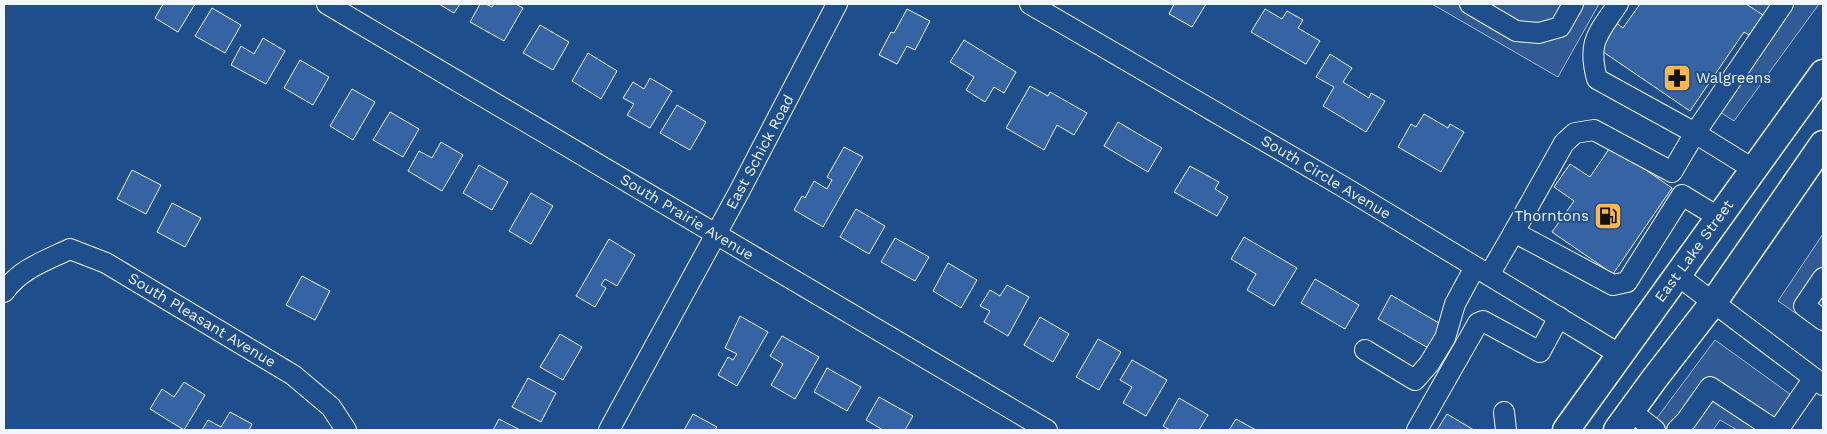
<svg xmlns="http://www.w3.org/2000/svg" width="1827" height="434" viewBox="0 0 1827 434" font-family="'Work Sans',sans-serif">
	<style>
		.parking { fill: #305b95; stroke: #a8bbd7 }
		.building { fill: #3563a3; stroke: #f2f6ff }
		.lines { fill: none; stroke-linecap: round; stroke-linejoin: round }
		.minor-casing { stroke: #f2f6ff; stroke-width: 22 }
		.major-casing { stroke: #f2f6ff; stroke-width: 29 }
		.minor { stroke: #1f4e8c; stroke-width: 20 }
		.major { stroke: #1f4e8c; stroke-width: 26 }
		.labels { text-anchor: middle; stroke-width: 4; stroke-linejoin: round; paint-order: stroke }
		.poi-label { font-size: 15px; fill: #f2f6ff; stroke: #1f4e8c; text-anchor: start }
		.street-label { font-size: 15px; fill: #f2f6ff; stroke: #1f4e8c }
	</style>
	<rect width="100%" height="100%" fill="#1f4e8c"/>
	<!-- parking -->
	<g class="parking">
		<polygon points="1432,4 1599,4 1558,77"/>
		<polygon points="1745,4 1819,4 1734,121 1720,112 1780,27"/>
		<polygon points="1823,234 1823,332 1778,301"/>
		<polygon points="1715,340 1794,397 1770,430 1737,430 1720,420 1713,430 1648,430"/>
	</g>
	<!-- building -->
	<g class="building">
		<polygon points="163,4 195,4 178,32 155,18"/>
		<polygon points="439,4 460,4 454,13"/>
		<polygon points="480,4 486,4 492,7 494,4 516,4 523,8 504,41 470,22"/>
		<polygon points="1174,4 1206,4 1192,27 1169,14"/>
		<polygon points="1640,4 1746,4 1763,15 1749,35 1744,32 1690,111 1593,45 1611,19 1623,28"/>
		<polygon points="212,8 241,25 225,53 195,36"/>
		<polygon points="907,9 930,21 915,50 907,46 897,64 879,55 891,32 894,33"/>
		<polygon points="1265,9 1282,19 1287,11 1303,20 1298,28 1320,41 1306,64 1251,32"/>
		<polygon points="540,25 569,42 553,70 523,53"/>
		<polygon points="263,38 285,51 266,84 231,65 241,46 254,54"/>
		<polygon points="964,40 1016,72 1004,93 994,87 985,102 966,90 974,77 950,62"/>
		<polygon points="588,53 617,71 601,99 572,81"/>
		<polygon points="1330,54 1352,68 1343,82 1369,98 1371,93 1385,101 1366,132 1323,106 1334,87 1316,77"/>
		<polygon points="300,60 329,77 313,105 284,88"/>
		<polygon points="650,78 672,91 650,128 627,115 634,104 623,98 633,82 644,89"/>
		<polygon points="1030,86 1048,96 1050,92 1087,113 1074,135 1057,125 1044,150 1006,128"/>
		<polygon points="352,89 375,102 353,140 330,126"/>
		<polygon points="677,105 706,122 690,150 660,133"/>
		<polygon points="390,112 419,129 403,157 373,140"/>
		<polygon points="1424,114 1448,128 1450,124 1464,132 1441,172 1398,147 1411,124 1416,127"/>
		<polygon points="1118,122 1162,148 1148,172 1104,146"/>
		<polygon points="441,142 463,155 442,191 408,171 419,151 432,158"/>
		<polygon points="1611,146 1672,188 1613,274 1552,232 1574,201 1554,187 1570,164 1590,177"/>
		<polygon points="844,147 863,157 823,227 794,210 802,196 805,198 814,181 827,189 832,180 827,177"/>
		<polygon points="479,165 508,182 492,210 463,193"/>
		<polygon points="1190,166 1219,182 1215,189 1228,197 1217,216 1174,192"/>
		<polygon points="132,170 161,185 146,214 117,199"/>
		<polygon points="531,193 553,206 531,244 509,231"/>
		<polygon points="172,203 201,218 185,247 157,232"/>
		<polygon points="856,209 885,226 869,254 840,237"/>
		<polygon points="1244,237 1297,268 1274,306 1247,290 1256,274 1231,259"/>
		<polygon points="895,238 929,257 915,281 881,262"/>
		<polygon points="609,239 635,255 617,286 605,279 601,285 606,288 595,307 576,296"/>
		<polygon points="948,263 977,280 961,308 933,291"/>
		<polygon points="302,276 330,291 315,320 286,305"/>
		<polygon points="1315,279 1359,305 1345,329 1301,303"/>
		<polygon points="1007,285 1029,297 1008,336 984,322 990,311 980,306 990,290 1000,296"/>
		<polygon points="1391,295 1444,326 1430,349 1378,319"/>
		<polygon points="740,316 768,332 737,386 718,375 728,357 733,360 737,354 725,348"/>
		<polygon points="1040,317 1069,334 1053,362 1024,345"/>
		<polygon points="560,334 582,347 563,380 540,367"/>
		<polygon points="782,336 819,357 795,399 771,385 783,364 770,356"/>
		<polygon points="1098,339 1121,352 1099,390 1076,377"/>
		<polygon points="1132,360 1167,380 1146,416 1123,403 1132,387 1120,380"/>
		<polygon points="827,368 861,387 847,411 814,392"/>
		<polygon points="528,378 556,393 541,422 512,407"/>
		<polygon points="184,382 205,395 184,430 150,409 162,389 174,397"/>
		<polygon points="879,397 913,416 905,430 883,430 866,420"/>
		<polygon points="1179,398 1208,415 1199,430 1170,430 1163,426"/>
		<polygon points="230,412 252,424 249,430 202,430 208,420 221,427"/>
		<polygon points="693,414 717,427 715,430 684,430"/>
		<polygon points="1447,414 1474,430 1437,430"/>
		<polygon points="499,419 520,430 493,430"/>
		<polygon points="1236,419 1256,430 1229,430"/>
	</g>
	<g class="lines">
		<!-- minor casing -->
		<g class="minor-casing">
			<g id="minor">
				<polyline points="327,4 1047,430"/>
				<polyline points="1030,4 1342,186 1619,354"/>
				<polyline points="1470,4 1516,31 1539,33 1560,27 1573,4"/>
				<path d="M1618,4C1598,34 1587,41 1597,79L1695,133L1753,169"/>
				<polyline points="1514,232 1564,143 1575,133 1594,130 1672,172 1695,133 1783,4"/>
				<polyline points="1489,275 1514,232 1613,285 1627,282 1682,195 1718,217"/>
				<polyline points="1677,275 1823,385"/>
				<polyline points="1823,278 1804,306 1823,320"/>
				<path d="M4,292C20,269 45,261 70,249L106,263L293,375L331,407L346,430"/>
				<polyline points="1365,350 1415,380 1429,364 1445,338 1455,304 1475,267"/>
				<polyline points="1631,411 1655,430"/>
				<polyline points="1504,412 1506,430"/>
				<polyline points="609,430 739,192 837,4"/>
				<polyline points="1417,430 1478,323 1483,321 1540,352 1559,317"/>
				<polyline points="1677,430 1686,421 1710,387 1775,430"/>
				<polyline points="1778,430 1814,378"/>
			</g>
		</g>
		<!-- major casing -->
		<g class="major-casing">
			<g id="major">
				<polyline points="1566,430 1823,73"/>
				<polyline points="1617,430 1655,378 1713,303 1823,144"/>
			</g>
		</g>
		<!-- minor -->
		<use href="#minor" class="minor"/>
		<!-- major -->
		<use href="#major" class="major"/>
	</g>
	<!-- icons -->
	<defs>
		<g id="pharmacy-square" transform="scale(1.4375)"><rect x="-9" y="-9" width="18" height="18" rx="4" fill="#ffb74d" stroke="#1f4e8c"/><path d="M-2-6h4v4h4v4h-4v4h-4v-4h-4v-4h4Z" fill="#111"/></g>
		<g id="fuel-square" transform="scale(1.4375)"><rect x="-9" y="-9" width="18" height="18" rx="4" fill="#ffb74d" stroke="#1f4e8c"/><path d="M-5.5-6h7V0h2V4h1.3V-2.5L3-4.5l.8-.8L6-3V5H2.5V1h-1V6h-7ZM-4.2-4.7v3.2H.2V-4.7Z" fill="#111"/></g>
	</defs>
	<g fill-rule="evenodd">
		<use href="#pharmacy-square" x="1677" y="78"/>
		<use href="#fuel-square" x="1608" y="216"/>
	</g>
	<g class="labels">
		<!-- poi labels -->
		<g class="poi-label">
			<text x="1696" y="83">Walgreens</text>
			<text x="1589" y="221" text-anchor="end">Thorntons</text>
		</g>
		<!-- street labels -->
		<g class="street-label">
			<text transform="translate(760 152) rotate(-62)" y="5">East Schick Road</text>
			<text transform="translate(1326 177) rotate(31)" y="5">South Circle Avenue</text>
			<text transform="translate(687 217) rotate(31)" y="5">South Prairie Avenue</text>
			<text transform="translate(1694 251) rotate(-54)" y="5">East Lake Street</text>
			<text transform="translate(202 320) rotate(31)" y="5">South Pleasant Avenue</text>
		</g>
	</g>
	<!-- border -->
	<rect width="1827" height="434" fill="none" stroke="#f2f6ff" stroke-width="10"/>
</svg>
